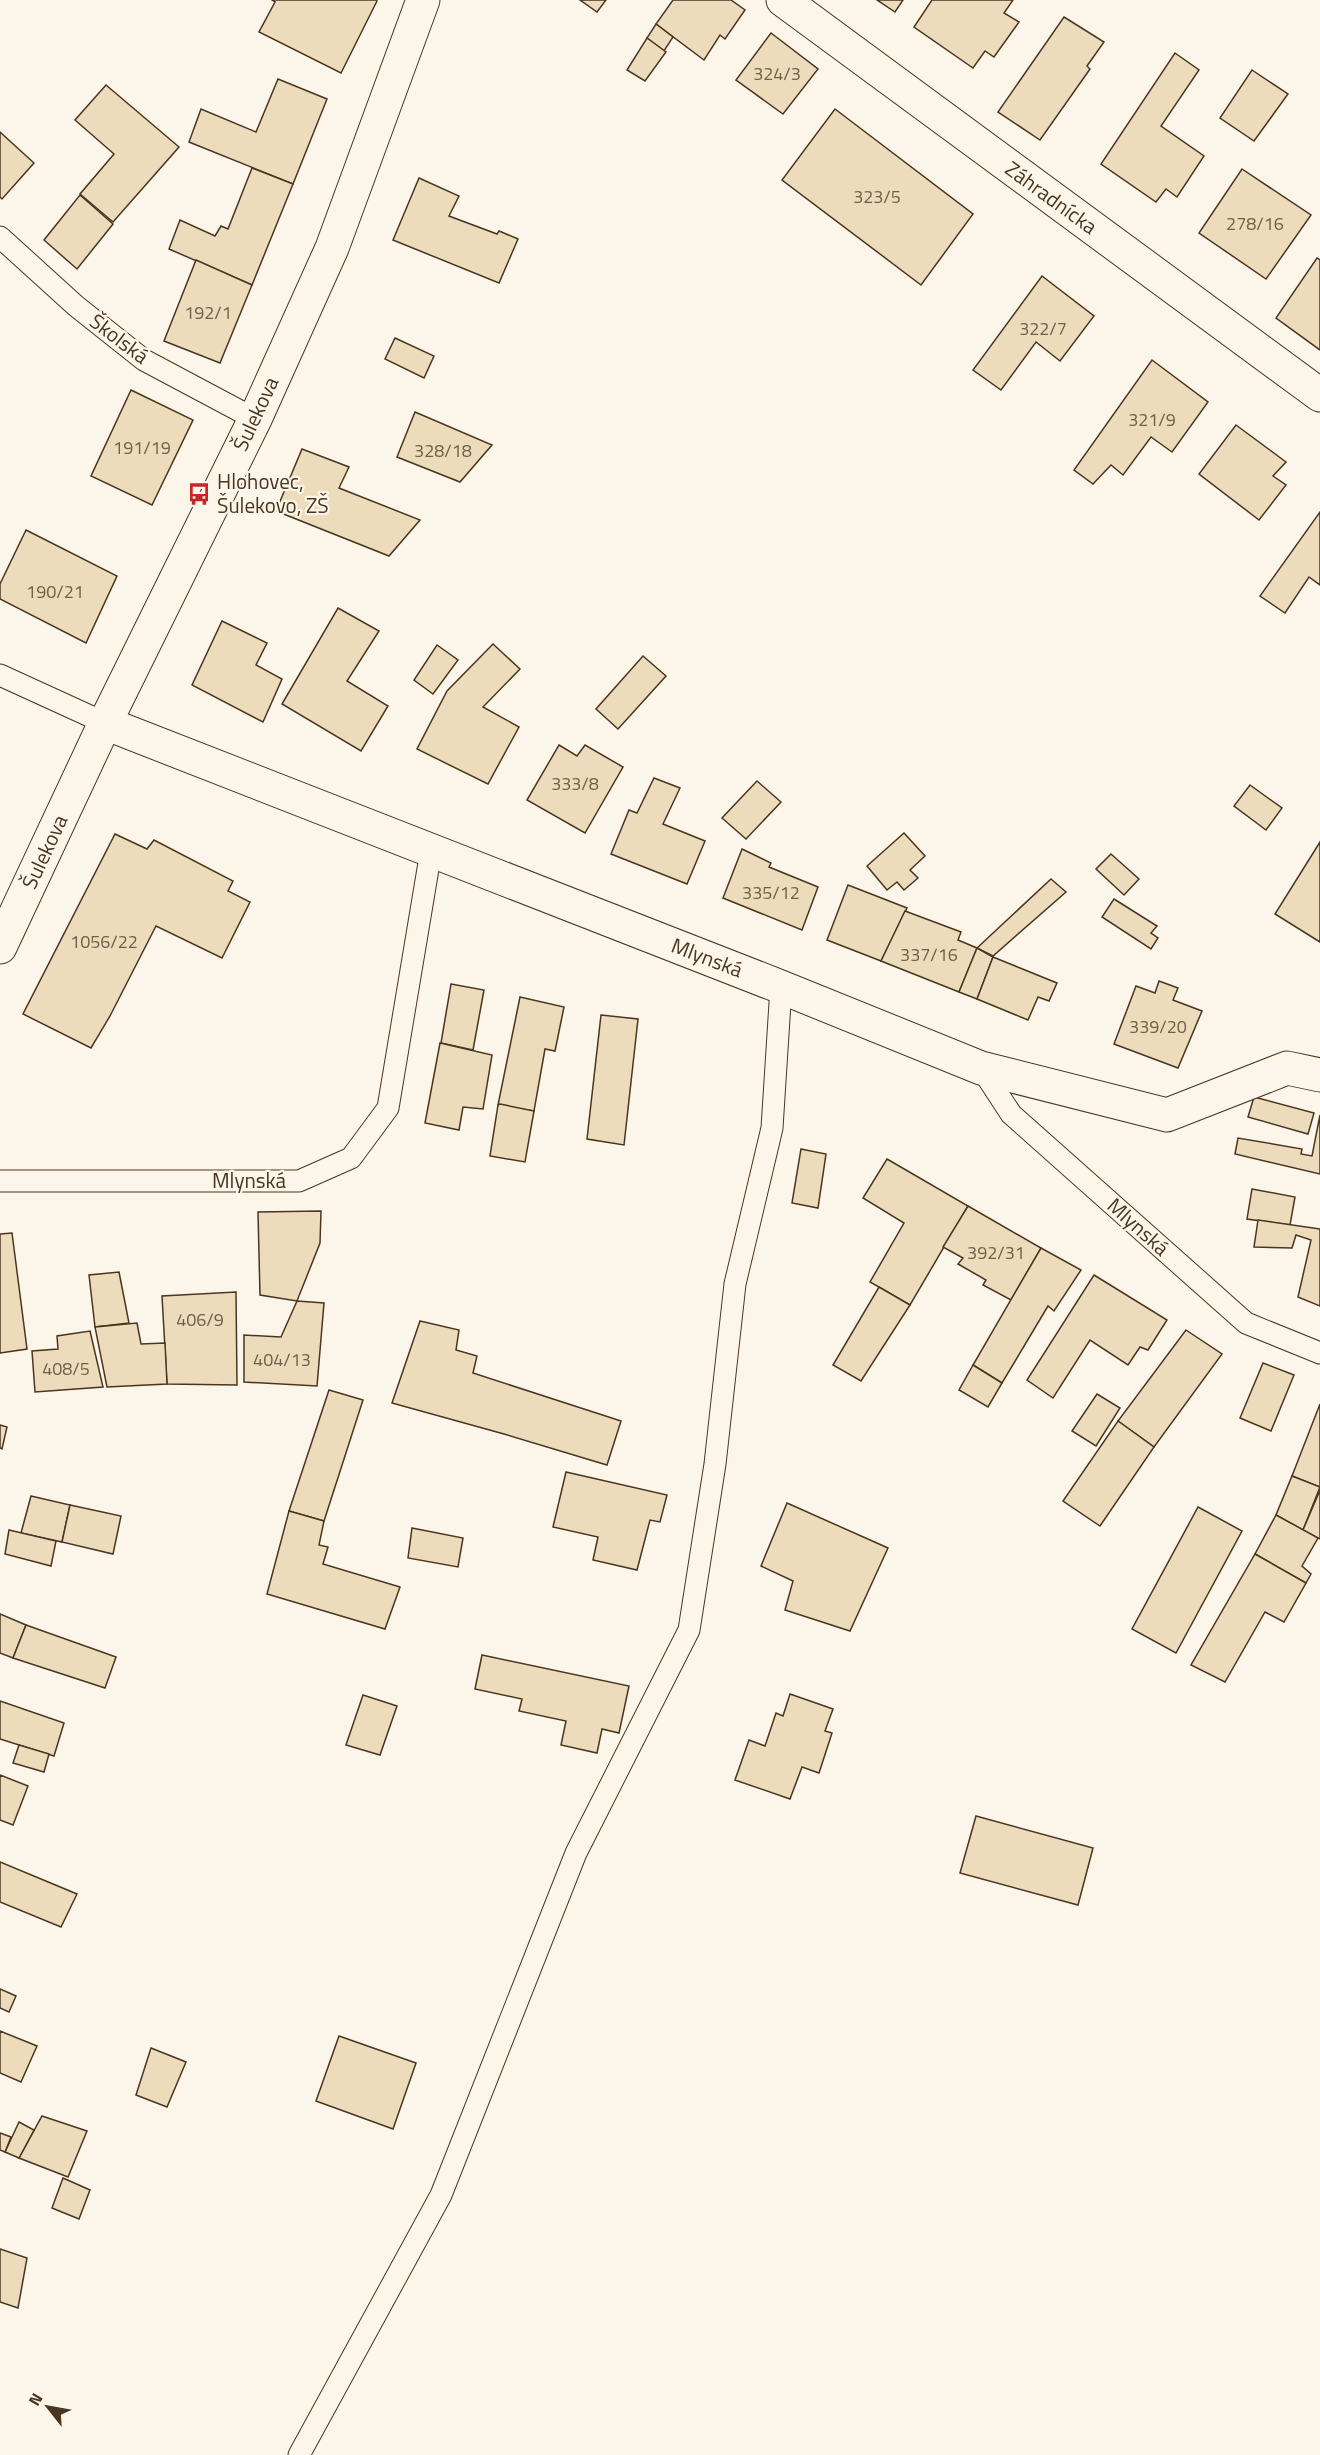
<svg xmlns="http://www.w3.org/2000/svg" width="1320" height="2455" viewBox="0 0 1320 2455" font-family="'Titillium Web',sans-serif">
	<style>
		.building { fill: #ecdcbc; stroke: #4a3520; stroke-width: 1.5 }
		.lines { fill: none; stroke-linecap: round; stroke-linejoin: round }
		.service-casing { stroke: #4a3520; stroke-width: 23 }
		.minor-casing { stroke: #4a3520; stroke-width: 35 }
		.service { stroke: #fbf6e9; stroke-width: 21 }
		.minor { stroke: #fbf6e9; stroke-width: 33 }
		.labels { text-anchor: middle; stroke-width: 4.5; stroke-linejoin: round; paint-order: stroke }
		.number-label { font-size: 18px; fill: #725f47 }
		.street-label { font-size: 21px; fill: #4a3520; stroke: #fbf6e9 }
		.poi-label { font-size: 21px; fill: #4a3520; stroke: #fbf6e9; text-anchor: start }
	</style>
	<rect width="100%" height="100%" fill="#fbf6e9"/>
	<!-- building -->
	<g class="building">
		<polygon points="272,0 376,0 377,1 341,73 259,32 275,2"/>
		<polygon points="580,0 606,0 597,12"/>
		<polygon points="673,0 731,0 745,10 725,39 720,35 704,60 656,24"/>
		<polygon points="877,0 903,0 895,12"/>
		<polygon points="932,0 1013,0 1004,13 1019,22 994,57 985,51 973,68 914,27"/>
		<polygon points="1064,17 1104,42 1087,66 1090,69 1040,140 998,112"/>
		<polygon points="656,24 673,37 664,51 647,38"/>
		<polygon points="771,33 818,69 783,114 736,80"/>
		<polygon points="647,38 666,52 645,81 627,70"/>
		<polygon points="1175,53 1199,70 1161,126 1204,156 1177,197 1166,189 1156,202 1101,164"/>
		<polygon points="1252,70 1288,94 1254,141 1220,118"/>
		<polygon points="278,79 327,99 293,184 189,142 201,109 256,132"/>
		<polygon points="106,85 179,147 113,222 80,194 114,154 75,120"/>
		<polygon points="835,109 973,214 921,285 782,180"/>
		<polygon points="0,132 34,163 2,199 0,197"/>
		<polygon points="252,168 293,184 252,285 169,249 180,220 215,236 221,226 228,229"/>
		<polygon points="1242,169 1311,215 1266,279 1199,233"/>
		<polygon points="419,178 459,196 449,216 497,234 499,231 518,239 499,283 393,240"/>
		<polygon points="80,195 113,224 77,269 44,240"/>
		<polygon points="1317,258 1320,260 1320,350 1276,318"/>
		<polygon points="196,260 252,285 220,363 164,341"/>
		<polygon points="1042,276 1094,316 1060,361 1036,342 1001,390 973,370"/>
		<polygon points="395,338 434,356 424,378 385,359"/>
		<polygon points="1152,360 1208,402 1172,452 1151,437 1123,475 1111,465 1093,484 1074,470"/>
		<polygon points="131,390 193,420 152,505 91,476"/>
		<polygon points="415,412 492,445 460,482 397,457"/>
		<polygon points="1236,425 1286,462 1273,476 1286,485 1259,520 1199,474"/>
		<polygon points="302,449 349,467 339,488 420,520 389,556 276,511"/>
		<polygon points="1320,512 1320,585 1309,577 1285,613 1260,596"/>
		<polygon points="26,530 117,576 86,643 0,599 0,584"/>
		<polygon points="338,608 379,631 347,681 388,706 361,751 282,704"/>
		<polygon points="222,621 267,643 256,665 282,679 263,722 192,685"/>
		<polygon points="493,644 520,669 483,707 519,727 488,784 417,749 447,691"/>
		<polygon points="437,645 458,660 433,694 414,680"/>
		<polygon points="643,656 666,676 618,729 596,709"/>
		<polygon points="559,745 577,756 585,745 623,767 585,833 527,800"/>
		<polygon points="654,778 680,788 663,824 705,841 687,884 611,854 629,810 637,813"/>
		<polygon points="757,781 781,802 746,839 722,818"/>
		<polygon points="1250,785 1282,808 1266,830 1234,806"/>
		<polygon points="904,833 925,856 910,870 918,878 904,890 897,882 887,890 867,866"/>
		<polygon points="115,834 147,849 154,840 233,881 228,891 250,902 222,958 156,926 110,1016 91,1048 23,1014"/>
		<polygon points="1320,842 1320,942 1275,914"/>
		<polygon points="742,849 771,863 769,867 818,887 802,930 723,898"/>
		<polygon points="1111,854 1139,879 1124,895 1096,869"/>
		<polygon points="1051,879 1066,892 993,956 977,948"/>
		<polygon points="848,885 907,908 881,961 827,940"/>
		<polygon points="1114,899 1157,926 1151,933 1158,938 1151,949 1102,917"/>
		<polygon points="905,911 961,932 958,940 977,948 959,992 881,961"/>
		<polygon points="977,948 993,957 977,999 959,992"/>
		<polygon points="993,957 1057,983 1049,1001 1038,997 1028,1020 977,999"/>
		<polygon points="1159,981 1178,988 1173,1000 1202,1011 1178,1068 1114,1044 1136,986 1155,993"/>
		<polygon points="451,984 484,990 473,1050 441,1043"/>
		<polygon points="520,997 564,1007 555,1051 545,1049 534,1111 498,1105"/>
		<polygon points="601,1015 638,1019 624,1145 587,1139"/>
		<polygon points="440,1043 492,1055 483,1109 463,1107 459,1130 425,1123"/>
		<polygon points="1254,1097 1314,1113 1308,1134 1248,1117"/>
		<polygon points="500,1104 534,1111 525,1162 490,1156 498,1105"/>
		<polygon points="1320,1115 1320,1174 1235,1154 1238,1138 1302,1149 1301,1154 1312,1156"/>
		<polygon points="801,1149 826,1154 818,1208 792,1203"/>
		<polygon points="887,1159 968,1206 910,1305 870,1282 904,1223 863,1198"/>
		<polygon points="1252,1189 1295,1197 1290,1225 1247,1219"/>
		<polygon points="968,1206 1041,1248 1011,1300 983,1285 986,1280 958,1264 963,1258 943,1247"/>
		<polygon points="321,1211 320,1243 297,1301 260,1295 258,1212"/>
		<polygon points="1258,1220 1320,1229 1320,1306 1298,1297 1311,1240 1296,1235 1292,1248 1254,1247"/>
		<polygon points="12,1233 27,1349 0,1353 0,1234"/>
		<polygon points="1041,1248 1081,1270 1054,1311 1048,1306 1002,1383 973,1365"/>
		<polygon points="119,1272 129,1323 95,1327 89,1275"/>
		<polygon points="1094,1275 1167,1320 1148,1350 1140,1347 1128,1365 1090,1340 1053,1398 1027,1380"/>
		<polygon points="879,1287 910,1305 861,1381 833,1365"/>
		<polygon points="236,1292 237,1385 167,1384 162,1296"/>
		<polygon points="297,1301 324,1303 317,1386 244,1382 244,1335 281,1337"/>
		<polygon points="420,1321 459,1330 456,1350 477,1356 473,1373 621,1421 607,1465 504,1434 392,1403"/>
		<polygon points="137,1323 141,1344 165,1343 167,1384 107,1387 95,1327"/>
		<polygon points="1186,1330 1222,1354 1154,1447 1118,1421"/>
		<polygon points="90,1331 103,1387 35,1392 32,1351 58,1349 57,1336"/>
		<polygon points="1263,1363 1294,1375 1271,1431 1240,1418"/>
		<polygon points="973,1365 1002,1383 988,1407 959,1390"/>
		<polygon points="329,1390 363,1400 324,1521 289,1511"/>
		<polygon points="1097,1394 1120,1408 1096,1446 1072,1431"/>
		<polygon points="1320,1404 1320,1487 1292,1476"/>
		<polygon points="1118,1421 1154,1447 1100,1526 1063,1501"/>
		<polygon points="0,1425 7,1427 2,1449 0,1448"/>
		<polygon points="566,1472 667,1495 660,1522 650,1520 637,1570 593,1560 598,1537 553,1527"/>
		<polygon points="1292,1476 1320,1487 1303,1530 1276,1515"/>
		<polygon points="1320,1490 1320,1539 1303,1530"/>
		<polygon points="31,1496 70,1505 62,1542 21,1533"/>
		<polygon points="787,1503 888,1548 850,1631 785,1610 793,1581 761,1566"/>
		<polygon points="70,1505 121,1516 113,1554 62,1542"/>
		<polygon points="1198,1507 1242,1531 1176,1653 1132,1629"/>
		<polygon points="289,1511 324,1521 319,1545 328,1547 323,1564 400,1587 385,1629 267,1594"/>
		<polygon points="1276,1515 1318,1538 1302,1566 1311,1574 1306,1583 1255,1554"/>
		<polygon points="412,1528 463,1538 458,1567 408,1558"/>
		<polygon points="9,1530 56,1541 51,1566 5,1554"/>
		<polygon points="1255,1554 1306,1583 1284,1622 1265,1612 1225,1682 1191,1665"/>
		<polygon points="0,1614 26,1625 13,1658 0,1653"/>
		<polygon points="26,1625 116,1657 105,1688 13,1658"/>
		<polygon points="482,1655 629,1686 619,1733 602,1729 597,1753 561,1745 566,1721 519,1711 522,1699 475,1689"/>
		<polygon points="790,1694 833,1709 825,1731 832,1733 819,1773 802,1767 790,1799 735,1780 749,1740 765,1746 776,1713 783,1716"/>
		<polygon points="363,1695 397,1706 380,1755 346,1745"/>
		<polygon points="0,1701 64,1723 54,1756 0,1739"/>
		<polygon points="19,1745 49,1754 44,1772 13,1763"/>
		<polygon points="0,1775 28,1786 13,1825 0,1820"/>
		<polygon points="976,1816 1093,1848 1078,1905 960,1873"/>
		<polygon points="0,1862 77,1894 61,1927 0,1902"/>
		<polygon points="0,1989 16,1996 9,2012 0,2008"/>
		<polygon points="0,2031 37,2046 21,2082 0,2073"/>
		<polygon points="339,2036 416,2063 393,2129 316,2101"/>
		<polygon points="151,2048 186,2062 167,2107 136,2095"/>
		<polygon points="42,2116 87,2131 68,2177 19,2158"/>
		<polygon points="19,2122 34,2130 19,2158 5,2152"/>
		<polygon points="0,2133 11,2137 5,2152 0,2150"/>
		<polygon points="63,2178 90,2190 79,2219 52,2208"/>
		<polygon points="0,2249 27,2258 18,2308 0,2302"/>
	</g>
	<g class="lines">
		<!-- service casing -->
		<g class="service-casing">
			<g id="service">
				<polyline points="0,237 76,306 144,360 255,419"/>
				<polyline points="0,675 105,723"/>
				<polyline points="981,1068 1011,1114 1246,1323 1320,1353"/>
				<polyline points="0,1181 299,1181 351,1158 388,1108 431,851"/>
				<polyline points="299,2455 441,2195 576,1853 689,1630 715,1464 735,1284 772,1128 781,987"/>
			</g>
		</g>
		<!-- minor casing -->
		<g class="minor-casing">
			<g id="minor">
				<polyline points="783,0 1320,395"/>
				<polyline points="105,723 781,987 981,1068 1167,1115 1287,1068 1320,1075"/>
				<polyline points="0,947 105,723 255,419 332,248 423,0"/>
			</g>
		</g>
		<!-- service -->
		<use href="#service" class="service"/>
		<!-- minor -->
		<use href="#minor" class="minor"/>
	</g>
	<!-- icons -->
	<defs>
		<g id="bus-bare" transform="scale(1.8)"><path d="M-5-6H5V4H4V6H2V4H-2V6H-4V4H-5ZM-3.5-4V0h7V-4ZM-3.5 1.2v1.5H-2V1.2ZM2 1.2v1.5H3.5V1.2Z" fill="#c62828" stroke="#fbf6e9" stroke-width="2.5" paint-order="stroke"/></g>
	</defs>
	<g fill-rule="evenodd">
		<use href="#bus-bare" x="199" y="494"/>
	</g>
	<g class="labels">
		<!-- number labels -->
		<g class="number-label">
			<text x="777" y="80">324/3</text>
			<text x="877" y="203">323/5</text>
			<text x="1255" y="230">278/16</text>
			<text x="208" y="319">192/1</text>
			<text x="1043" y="335">322/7</text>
			<text x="1152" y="426">321/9</text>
			<text x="142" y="454">191/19</text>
			<text x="443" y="457">328/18</text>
			<text x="55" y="598">190/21</text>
			<text x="575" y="790">333/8</text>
			<text x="771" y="899">335/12</text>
			<text x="104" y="948">1056/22</text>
			<text x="929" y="961">337/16</text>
			<text x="1158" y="1033">339/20</text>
			<text x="996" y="1259">392/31</text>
			<text x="200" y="1326">406/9</text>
			<text x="282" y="1366">404/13</text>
			<text x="66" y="1375">408/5</text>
		</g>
		<!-- street labels -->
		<g class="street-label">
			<text transform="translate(1051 198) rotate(36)" y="7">Záhradnícka</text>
			<text transform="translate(119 339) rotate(37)" y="7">Školská</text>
			<text transform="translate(256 414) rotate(-65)" y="7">Šulekova</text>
			<text transform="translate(45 852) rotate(-65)" y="7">Šulekova</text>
			<text transform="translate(707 958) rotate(21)" y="7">Mlynská</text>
			<text x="249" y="1188">Mlynská</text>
			<text transform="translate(1138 1227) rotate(42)" y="7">Mlynská</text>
		</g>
		<!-- poi labels -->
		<g class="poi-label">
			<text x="217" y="489">Hlohovec,<tspan x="217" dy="24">Šulekovo, ZŠ</tspan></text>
		</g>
	</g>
	<!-- north arrow -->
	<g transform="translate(48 2407) rotate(301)" stroke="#fbf6e9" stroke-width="4.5" paint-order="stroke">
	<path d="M0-4.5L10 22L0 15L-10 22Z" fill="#4a3520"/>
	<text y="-9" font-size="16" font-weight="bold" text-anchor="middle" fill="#4a3520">N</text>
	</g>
</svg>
